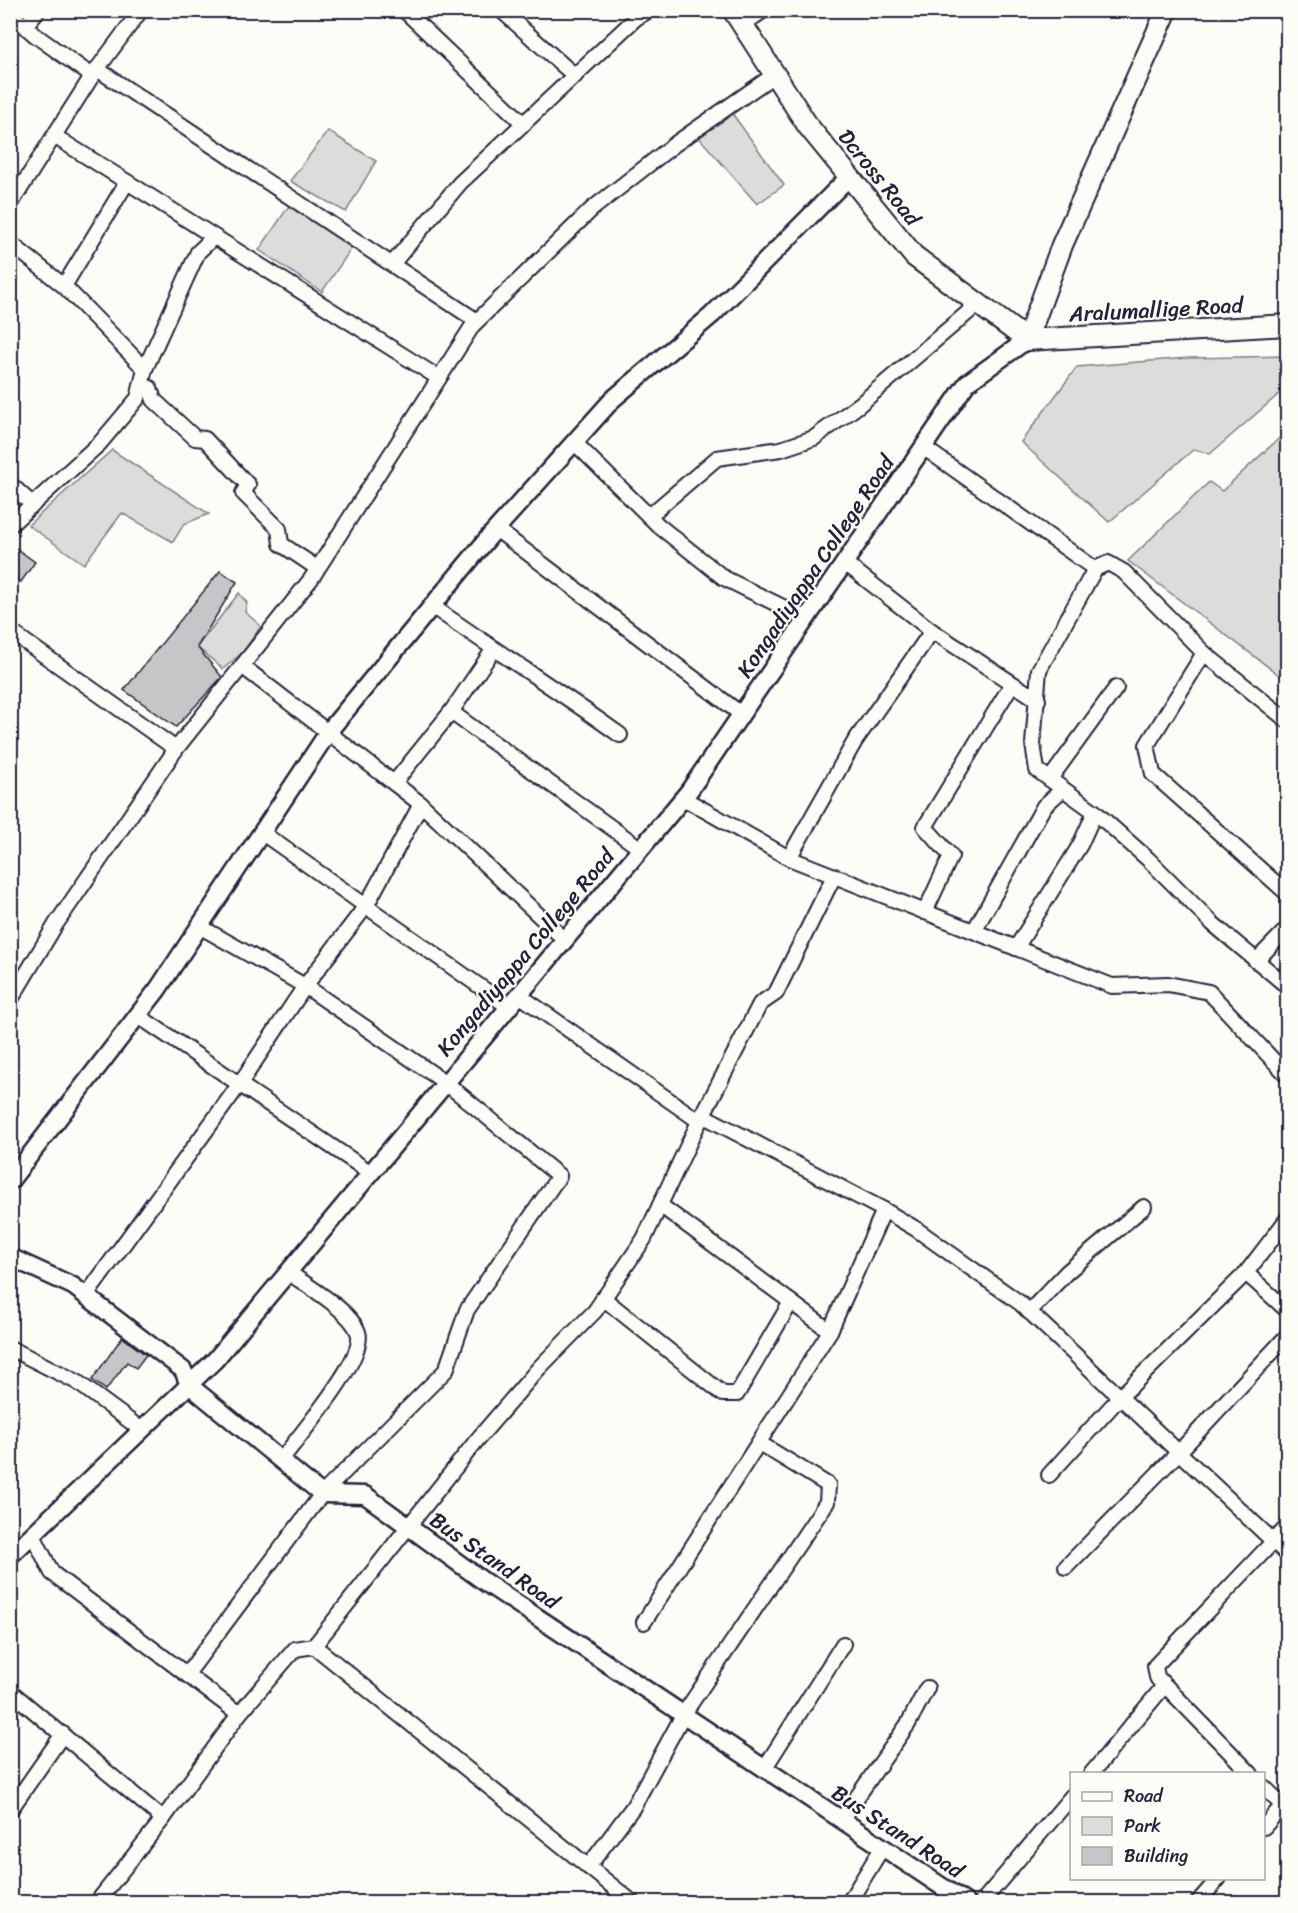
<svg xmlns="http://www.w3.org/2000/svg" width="1298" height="1913" viewBox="0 0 1298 1913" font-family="Sriracha,sans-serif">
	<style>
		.green { fill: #dddcdb; stroke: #807f8b; stroke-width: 1.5 }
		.building { fill: #c6c6c8; stroke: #22223b; stroke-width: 1.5 }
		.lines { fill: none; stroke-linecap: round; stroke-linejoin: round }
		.minor-casing { stroke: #22223b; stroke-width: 18 }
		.tertiary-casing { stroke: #22223b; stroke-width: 21 }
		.secondary-casing { stroke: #22223b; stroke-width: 24 }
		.minor { stroke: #fdfcf7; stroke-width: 14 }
		.tertiary { stroke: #fdfcf7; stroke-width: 16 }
		.secondary { stroke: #fdfcf7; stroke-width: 20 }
		.labels { text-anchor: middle; stroke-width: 4.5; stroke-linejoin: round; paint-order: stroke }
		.street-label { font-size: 22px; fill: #22223b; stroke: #fdfcf7 }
	</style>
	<rect width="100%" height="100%" fill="#fdfcf7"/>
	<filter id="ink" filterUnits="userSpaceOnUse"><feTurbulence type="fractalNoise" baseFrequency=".0167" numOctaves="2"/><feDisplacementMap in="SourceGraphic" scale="12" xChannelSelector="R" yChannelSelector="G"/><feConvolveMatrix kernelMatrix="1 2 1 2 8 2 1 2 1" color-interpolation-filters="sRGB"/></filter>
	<g filter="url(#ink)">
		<!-- green -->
		<g class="green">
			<polygon points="731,112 784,185 757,204 696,134"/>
			<polygon points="328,131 376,161 346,212 290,181"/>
			<polygon points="293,200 355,243 322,292 259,250"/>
			<polygon points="1287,356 1287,387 1210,454 1194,449 1109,522 1021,442 1077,367 1188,358"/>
			<polygon points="1287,431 1287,681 1128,561 1209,482 1222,491"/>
			<polygon points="112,450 209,514 184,524 173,542 122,513 84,564 28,525"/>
			<polygon points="239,593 247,603 245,612 261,626 243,652 223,669 197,647"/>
		</g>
		<!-- building -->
		<g class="building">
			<polygon points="10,544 35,562 21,582 10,574"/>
			<polygon points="220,571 237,582 197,647 222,677 176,727 124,690"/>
			<polygon points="122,1337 146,1355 136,1368 127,1362 106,1390 92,1380"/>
		</g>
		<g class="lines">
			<!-- minor casing -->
			<g class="minor-casing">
				<g id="minor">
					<polyline points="404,10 524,124"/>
					<polyline points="501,10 575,76"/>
					<polyline points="10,13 35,35 92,76"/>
					<polyline points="26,25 38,10"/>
					<polyline points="742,25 764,10"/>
					<polyline points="97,69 477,321"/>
					<polyline points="54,136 439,378"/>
					<polyline points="10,205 92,76 141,10"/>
					<polyline points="10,243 64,286 145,369 138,398 100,443 10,525"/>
					<polyline points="392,264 460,183 636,18 649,10"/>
					<polyline points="64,286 127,182"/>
					<polyline points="145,369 198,252 214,237"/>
					<polyline points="141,385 150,388 154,400 195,438 205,439 248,485 243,493 279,529 281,544 317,568"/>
					<polyline points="576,444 659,526 724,578 807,619"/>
					<polyline points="923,447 1095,569"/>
					<polyline points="10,484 33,505"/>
					<polyline points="649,516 717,458 781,449 814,438 859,405 978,304"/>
					<polyline points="496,529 741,714"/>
					<polyline points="845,563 932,631 1038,700"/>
					<path d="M432,606C494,650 558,690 620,735"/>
					<polyline points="10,631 176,749"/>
					<polyline points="1204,653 1124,572 1108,563 1095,569 1039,670 1033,744 1037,770 1095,812 1149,860 1212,923 1288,987"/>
					<polyline points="242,666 421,804 565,940"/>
					<polyline points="451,712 641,849"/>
					<polyline points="1288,721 1204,653 1147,745 1153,774 1288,894"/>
					<polyline points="1050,779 1116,688"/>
					<polyline points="394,783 451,712 493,650"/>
					<polyline points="683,798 789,858 1112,986 1168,984 1209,992 1288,1076"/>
					<polyline points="261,832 509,1007"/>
					<polyline points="789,858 855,741 932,631"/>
					<polyline points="925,912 951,856 925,827 1012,684"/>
					<polyline points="974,931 1044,806 1063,789"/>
					<polyline points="1016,948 1080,845 1095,812"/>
					<polyline points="1256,961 1288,928"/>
					<polyline points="519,995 699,1121"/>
					<polyline points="10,1001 56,924 176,749 311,579 473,325 592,209 675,144 774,75"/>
					<polyline points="137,1015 371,1173"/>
					<polyline points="702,1115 884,1210"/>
					<polyline points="660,1205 830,1331"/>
					<polyline points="1246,1273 1288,1311"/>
					<polyline points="86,1296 239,1085 305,986 366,906 421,804"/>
					<polyline points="603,1298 723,1394 737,1394 791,1302"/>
					<polyline points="1029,1312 1067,1272 1144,1207"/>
					<polyline points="10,1348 77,1382 142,1430"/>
					<path d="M281,1460C297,1438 368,1357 358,1332C350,1310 307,1286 288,1272"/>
					<polyline points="1049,1475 1120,1397 1246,1273 1288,1218"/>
					<polyline points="33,1535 52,1573 239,1714"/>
					<polyline points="1066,1567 1178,1453 1288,1335"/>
					<polyline points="644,1622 830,1331 884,1210 916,1229 1020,1303 1288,1555"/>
					<polyline points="314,1646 477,1440 539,1368 595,1311 644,1239 695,1130 760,1004 776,993 834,876"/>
					<polyline points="187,1674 322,1494 446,1370 467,1310 559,1176 446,1083 305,986 199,926"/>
					<polyline points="10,1691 163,1819 97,1902"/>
					<polyline points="764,1769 843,1644"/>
					<polyline points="1091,1774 1164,1686 1158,1679"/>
					<polyline points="1251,1774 1157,1677 1155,1666 1288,1526"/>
					<polyline points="1264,1787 1288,1811"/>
					<polyline points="10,1810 63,1734"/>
					<polyline points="163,1819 239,1714 295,1649 314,1646 632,1902"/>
					<polyline points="841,1820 908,1724 927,1688"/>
					<polyline points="1264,1827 1282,1806"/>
					<polyline points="588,1867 633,1807 683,1715 827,1502 828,1485 759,1443"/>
					<polyline points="849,1902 882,1848"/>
					<polyline points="982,1902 1072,1796"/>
					<polyline points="1198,1902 1219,1878"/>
				</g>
			</g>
			<!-- tertiary casing -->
			<g class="tertiary-casing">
				<g id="tertiary">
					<polyline points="10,1181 158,989 329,731 489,537 613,399 712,315 849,177"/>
					<polyline points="10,1257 73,1286 183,1370 189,1385 322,1494 365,1495 486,1583 965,1902"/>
					<polyline points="10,1556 215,1360 689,791 967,383 1027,340"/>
				</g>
			</g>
			<!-- secondary casing -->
			<g class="secondary-casing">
				<g id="secondary">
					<polyline points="733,10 808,126 914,256 1027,340"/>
					<polyline points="1027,340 1062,245 1167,10"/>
					<polyline points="1027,340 1288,325"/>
				</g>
			</g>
			<!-- minor -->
			<use href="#minor" class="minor"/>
			<!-- tertiary -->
			<use href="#tertiary" class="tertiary"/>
			<!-- secondary -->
			<use href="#secondary" class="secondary"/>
		</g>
	</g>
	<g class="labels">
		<!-- street labels -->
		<g class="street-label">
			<text transform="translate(880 177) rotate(51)" y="8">Dcross Road</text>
			<text transform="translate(1156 309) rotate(-3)" y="8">Aralumallige Road</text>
			<text transform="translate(815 566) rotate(-56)" y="8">Kongadiyappa College Road</text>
			<text transform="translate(525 952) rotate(-50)" y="8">Kongadiyappa College Road</text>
			<text transform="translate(495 1560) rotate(35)" y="8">Bus Stand Road</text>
			<text transform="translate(898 1831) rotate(33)" y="8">Bus Stand Road</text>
		</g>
	</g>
	<!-- margin -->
	<rect width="1298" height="1913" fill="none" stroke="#fdfcf7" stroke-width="36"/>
	<rect x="18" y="18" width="1262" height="1877" fill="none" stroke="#22223b" stroke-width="2" filter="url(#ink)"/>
	<!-- legend -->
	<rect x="1070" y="1772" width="195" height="108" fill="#fdfcf7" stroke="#a5a5ac" stroke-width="1.5"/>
	<rect x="1082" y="1792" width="30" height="9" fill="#fdfcf7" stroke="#a5a5ac" stroke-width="1.5"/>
	<text x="1124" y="1802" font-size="18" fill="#22223b">Road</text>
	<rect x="1082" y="1817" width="30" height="18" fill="#dddcdb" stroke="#a5a5ac" stroke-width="1.5"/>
	<text x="1124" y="1832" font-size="18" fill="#22223b">Park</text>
	<rect x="1082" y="1847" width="30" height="18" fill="#c6c6c8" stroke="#a5a5ac" stroke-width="1.5"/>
	<text x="1124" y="1862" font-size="18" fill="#22223b">Building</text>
</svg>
